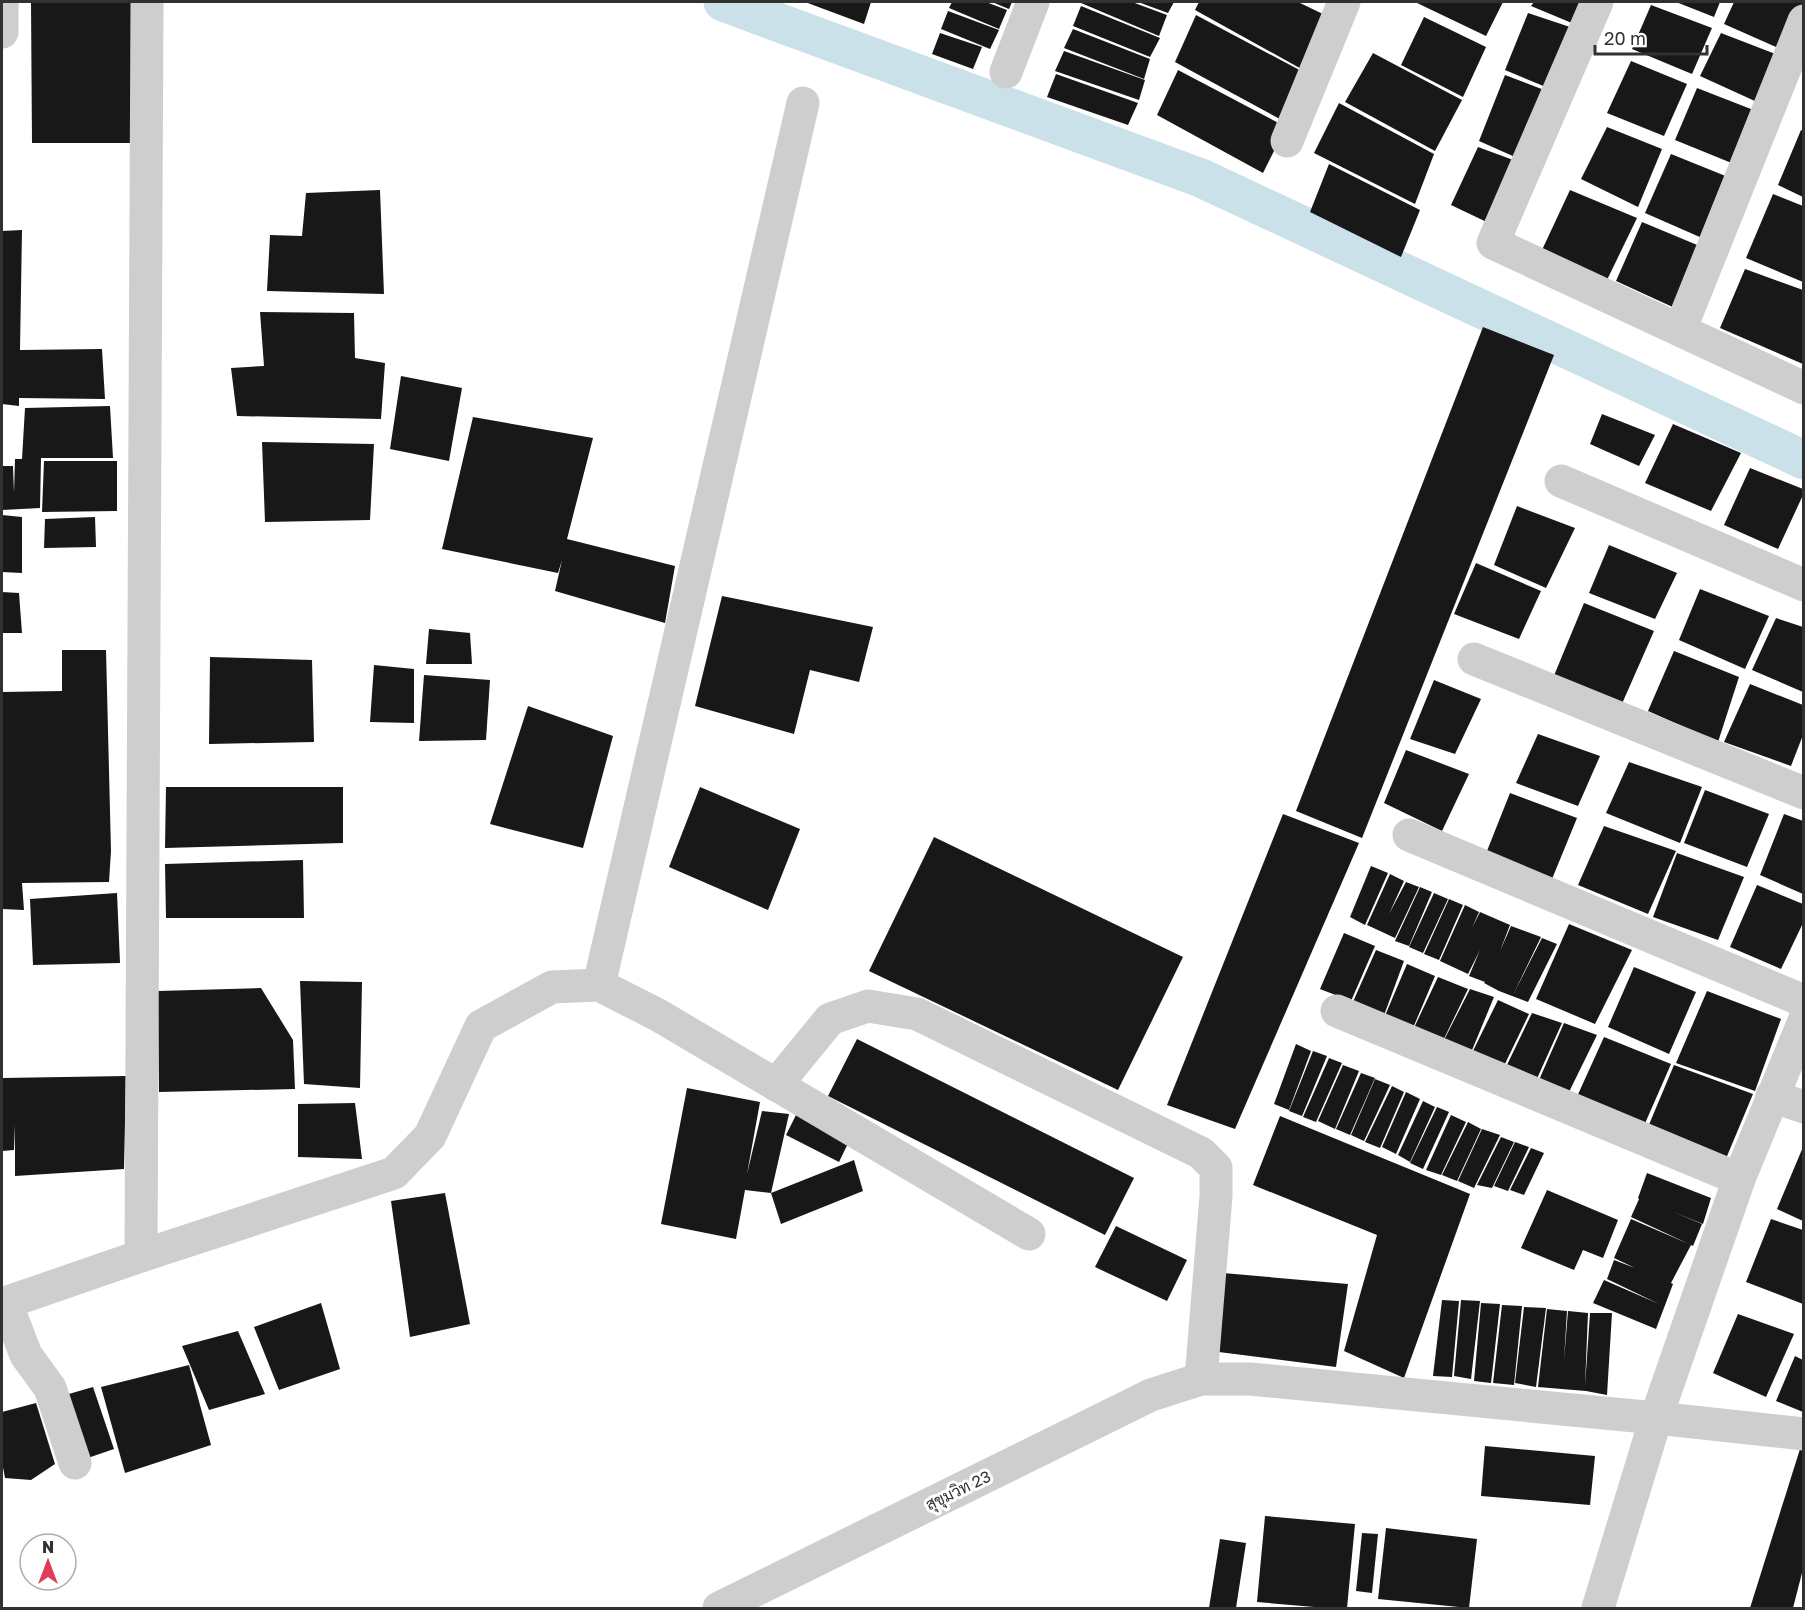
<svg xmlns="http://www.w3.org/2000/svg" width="1805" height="1610" viewBox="0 0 1805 1610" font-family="'Golos Text',Sarabun,sans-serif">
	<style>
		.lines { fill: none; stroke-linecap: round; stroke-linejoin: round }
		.canal { stroke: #cbe1ea; stroke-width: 39 }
		.building { fill: #181818 }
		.street { stroke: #cecece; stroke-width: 33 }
		.labels { text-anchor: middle; stroke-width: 6; stroke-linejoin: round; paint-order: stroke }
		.street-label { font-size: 16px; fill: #313131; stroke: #fff }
	</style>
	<rect width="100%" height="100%" fill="#fff"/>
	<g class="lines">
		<!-- canal -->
		<polyline class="canal" points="723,2 1201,178 1804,460"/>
	</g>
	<!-- building -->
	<g class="building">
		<polygon points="31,2 140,2 140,143 32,143"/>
		<polygon points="805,2 871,2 864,24"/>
		<polygon points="952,2 986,2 1007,10 999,29 949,8"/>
		<polygon points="992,2 1012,2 1009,9"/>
		<polygon points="1082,2 1132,2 1167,15 1159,36 1081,3"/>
		<polygon points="1138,2 1174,2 1168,13"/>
		<polygon points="1199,2 1298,2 1327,16 1305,71 1195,10"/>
		<polygon points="1415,2 1503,2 1486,36"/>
		<polygon points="1534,2 1591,2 1579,26 1531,6"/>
		<polygon points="1676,2 1720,2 1714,17"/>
		<polygon points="1734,2 1803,2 1803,6 1785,51 1724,24"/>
		<polygon points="1651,5 1712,28 1692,74 1632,49"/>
		<polygon points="1081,6 1160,38 1150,57 1073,26"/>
		<polygon points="948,11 999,30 990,49 941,29"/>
		<polygon points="1528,13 1579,30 1553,90 1505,70"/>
		<polygon points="1196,15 1307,74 1287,123 1175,62"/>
		<polygon points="1424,17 1486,47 1463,97 1401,65"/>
		<polygon points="1073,29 1150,59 1144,79 1064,48"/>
		<polygon points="940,33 982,47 973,69 932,54"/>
		<polygon points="1721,33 1778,55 1757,102 1700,76"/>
		<polygon points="1064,51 1145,80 1139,100 1055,71"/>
		<polygon points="1373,53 1462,100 1435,151 1345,102"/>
		<polygon points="1631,61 1687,84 1664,136 1607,113"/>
		<polygon points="1178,70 1286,127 1263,173 1157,115"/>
		<polygon points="1056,74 1138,103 1128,125 1047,97"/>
		<polygon points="1505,75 1552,93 1524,161 1479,141"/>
		<polygon points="1697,88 1756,111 1734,164 1675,140"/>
		<polygon points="1339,103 1434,154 1415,204 1314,153"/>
		<polygon points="1607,127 1662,149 1638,207 1581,179"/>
		<polygon points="1801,130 1803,131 1803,197 1778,185"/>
		<polygon points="1478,147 1524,164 1495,226 1451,205"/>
		<polygon points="1671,154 1728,177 1702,238 1645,213"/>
		<polygon points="1329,164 1420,210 1401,257 1310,212"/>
		<polygon points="380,190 384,294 267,291 270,235 302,236 306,193"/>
		<polygon points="1570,190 1637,218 1607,280 1542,250"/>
		<polygon points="1773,194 1803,206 1803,282 1746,258"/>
		<polygon points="1642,222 1702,247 1677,309 1616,281"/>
		<polygon points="22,230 20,350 102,349 105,399 19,398 19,406 2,404 2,231"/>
		<polygon points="1745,269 1803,290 1803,364 1720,328"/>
		<polygon points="260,312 354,313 355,358 385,363 381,419 237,416 231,368 264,366"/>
		<polygon points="1483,327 1554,355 1362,838 1296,811"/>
		<polygon points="401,376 462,388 449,461 390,449"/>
		<polygon points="110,406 113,458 41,458 40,508 2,510 2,466 13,466 14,493 15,459 22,459 25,408"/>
		<polygon points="1602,414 1655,435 1639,466 1590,444"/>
		<polygon points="473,417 593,438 567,539 675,566 665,623 555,591 562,560 558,573 442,549"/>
		<polygon points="1673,424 1741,453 1711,511 1645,483"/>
		<polygon points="262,442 374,444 370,520 265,522"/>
		<polygon points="44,461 117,461 117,511 42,512"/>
		<polygon points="1750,468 1803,489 1803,495 1778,549 1724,525"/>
		<polygon points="1517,506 1575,528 1546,588 1494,565"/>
		<polygon points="2,515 22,517 22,573 2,572"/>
		<polygon points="95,517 96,547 44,548 45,519"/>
		<polygon points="1609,545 1677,573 1655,619 1589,593"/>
		<polygon points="1476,563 1541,591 1519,639 1454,614"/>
		<polygon points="1700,589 1769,616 1745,669 1679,640"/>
		<polygon points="2,592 19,593 22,633 2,633"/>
		<polygon points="722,596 873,627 859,682 810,670 794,734 695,706"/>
		<polygon points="1584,603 1654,631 1621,706 1553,678"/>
		<polygon points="1776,618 1803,627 1803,692 1752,670"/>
		<polygon points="429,629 470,633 472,664 426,664"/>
		<polygon points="62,650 106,650 111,851 109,882 22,883 24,910 2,909 2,692 62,691"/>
		<polygon points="1674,651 1739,677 1718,742 1648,711"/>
		<polygon points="210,657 312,660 314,742 209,744"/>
		<polygon points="374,665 414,669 414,723 370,722"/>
		<polygon points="424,675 490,680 486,740 419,741"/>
		<polygon points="1434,680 1481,699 1455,754 1410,739"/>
		<polygon points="1750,684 1803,705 1803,735 1791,766 1724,742"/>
		<polygon points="528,706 613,736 583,848 490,824"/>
		<polygon points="1538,734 1600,756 1578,806 1516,783"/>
		<polygon points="1406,750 1469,774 1442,831 1384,803"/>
		<polygon points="1629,762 1702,787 1680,843 1606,813"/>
		<polygon points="166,787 343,787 343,843 165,848"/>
		<polygon points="700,787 800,829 768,910 669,867"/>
		<polygon points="1705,790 1769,814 1747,867 1684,843"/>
		<polygon points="1510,793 1577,818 1552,879 1485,856"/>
		<polygon points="1283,814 1359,843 1235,1129 1167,1105"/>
		<polygon points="1784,814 1803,821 1803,894 1760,875"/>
		<polygon points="1604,826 1676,851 1648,914 1578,885"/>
		<polygon points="934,837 1183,957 1118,1090 869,971"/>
		<polygon points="1677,853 1744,877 1718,940 1653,917"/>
		<polygon points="303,860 304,918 166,918 165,864"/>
		<polygon points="1371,866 1388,873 1365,925 1350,917"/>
		<polygon points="1390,874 1404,881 1389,914 1406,882 1419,887 1395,938 1367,925"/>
		<polygon points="1757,885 1803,904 1803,923 1781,969 1730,947"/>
		<polygon points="1420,887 1432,892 1409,946 1395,941"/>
		<polygon points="117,893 120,963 33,965 30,899"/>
		<polygon points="1434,893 1448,899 1423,953 1409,947"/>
		<polygon points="1449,899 1463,905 1439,960 1424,954"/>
		<polygon points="1465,905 1479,912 1472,928 1480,912 1510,925 1500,951 1511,926 1541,937 1514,993 1542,938 1557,944 1528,1002 1499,991 1484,983 1485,982 1469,976 1480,950 1468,974 1440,961"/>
		<polygon points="1569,924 1632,950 1595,1024 1536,999"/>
		<polygon points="1344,933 1375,946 1351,1001 1320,989"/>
		<polygon points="1376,950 1404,961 1383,1018 1352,1004"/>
		<polygon points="1407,964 1435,976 1413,1028 1384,1018"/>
		<polygon points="1634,967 1696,992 1669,1054 1608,1027"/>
		<polygon points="1438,977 1468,989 1441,1045 1413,1030"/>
		<polygon points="300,981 362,982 360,1088 304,1084"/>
		<polygon points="261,988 293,1040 295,1089 159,1092 158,991"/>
		<polygon points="1470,989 1494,997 1470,1055 1443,1042"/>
		<polygon points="1707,991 1781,1019 1755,1091 1676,1063"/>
		<polygon points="1498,1000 1529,1014 1503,1068 1471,1055"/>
		<polygon points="1532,1013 1562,1023 1535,1083 1505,1069"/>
		<polygon points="1564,1023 1597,1035 1569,1092 1539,1080"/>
		<polygon points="1604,1037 1671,1064 1643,1128 1575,1101"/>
		<polygon points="857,1039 1134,1178 1105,1235 828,1096"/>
		<polygon points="1296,1044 1311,1051 1289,1110 1274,1104"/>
		<polygon points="1313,1051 1327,1056 1302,1116 1289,1111"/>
		<polygon points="1329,1058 1342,1063 1316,1122 1303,1117"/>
		<polygon points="1343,1065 1359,1071 1335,1129 1318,1121"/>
		<polygon points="1674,1065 1753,1094 1725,1161 1648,1127"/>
		<polygon points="1361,1073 1375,1078 1350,1135 1336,1129"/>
		<polygon points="126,1076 124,1169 15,1176 15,1125 14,1150 2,1151 2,1078"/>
		<polygon points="1375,1079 1390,1085 1364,1141 1351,1135"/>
		<polygon points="1392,1086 1404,1092 1380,1148 1365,1142"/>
		<polygon points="687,1088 760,1102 747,1174 762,1111 789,1114 771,1193 745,1190 736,1239 661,1224"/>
		<polygon points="1406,1092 1420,1099 1396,1154 1382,1147"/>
		<polygon points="1423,1101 1435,1107 1410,1162 1398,1155"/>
		<polygon points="355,1103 362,1159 298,1157 298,1104"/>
		<polygon points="800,1107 853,1133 839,1162 786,1135"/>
		<polygon points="1437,1107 1449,1112 1423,1169 1410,1163"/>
		<polygon points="1451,1115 1466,1122 1441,1175 1426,1170"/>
		<polygon points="1280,1116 1470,1194 1404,1378 1344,1351 1377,1235 1253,1185"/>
		<polygon points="1468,1122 1481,1129 1457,1181 1442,1175"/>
		<polygon points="1482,1129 1500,1135 1474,1188 1458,1181"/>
		<polygon points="1501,1137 1514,1142 1492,1188 1477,1185"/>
		<polygon points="1515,1142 1529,1147 1508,1191 1494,1186"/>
		<polygon points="1803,1147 1803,1221 1777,1209"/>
		<polygon points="1531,1148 1544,1153 1524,1195 1510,1190"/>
		<polygon points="854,1160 863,1191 781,1224 771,1193"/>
		<polygon points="1647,1173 1711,1198 1703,1224 1671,1211 1702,1224 1693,1246 1691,1245 1671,1283 1673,1284 1656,1329 1593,1303 1604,1280 1659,1304 1607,1279 1614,1260 1635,1268 1614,1258 1631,1219 1689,1244 1631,1217 1639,1199 1638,1198"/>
		<polygon points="1547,1190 1618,1220 1603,1258 1583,1250 1574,1270 1521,1248"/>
		<polygon points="445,1193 470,1324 410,1337 391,1201"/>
		<polygon points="1771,1219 1803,1230 1803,1304 1746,1282"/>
		<polygon points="1116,1226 1187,1260 1167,1301 1095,1267"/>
		<polygon points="1223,1273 1348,1284 1336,1367 1211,1351"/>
		<polygon points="1442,1300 1459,1301 1452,1377 1433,1376"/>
		<polygon points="1461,1300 1480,1301 1471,1379 1454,1376"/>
		<polygon points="321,1303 340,1369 279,1390 254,1327"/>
		<polygon points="1481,1303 1500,1304 1491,1383 1474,1381"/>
		<polygon points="1502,1305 1522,1306 1514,1385 1493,1383"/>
		<polygon points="1524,1307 1546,1308 1536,1387 1515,1383"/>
		<polygon points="1547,1309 1567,1311 1564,1360 1568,1311 1588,1313 1585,1386 1590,1313 1612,1313 1607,1395 1586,1391 1538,1387"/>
		<polygon points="1738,1314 1794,1334 1766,1397 1713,1373"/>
		<polygon points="238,1331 265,1394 209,1410 182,1346"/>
		<polygon points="1795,1356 1803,1360 1803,1412 1776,1401"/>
		<polygon points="189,1365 211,1445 125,1473 101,1387"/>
		<polygon points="93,1387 114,1449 76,1462 55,1398"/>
		<polygon points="36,1403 55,1464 31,1480 5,1478 2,1462 2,1412"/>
		<polygon points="1485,1446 1595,1456 1590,1505 1481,1496"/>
		<polygon points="1800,1449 1803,1450 1803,1569 1793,1608 1750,1608"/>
		<polygon points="1265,1516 1355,1524 1347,1608 1326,1608 1257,1602"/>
		<polygon points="1386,1528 1477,1539 1469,1608 1378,1599"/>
		<polygon points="1362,1533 1378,1534 1372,1593 1356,1591"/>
		<polygon points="1220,1539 1246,1543 1236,1608 1209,1608"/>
	</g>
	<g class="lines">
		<!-- street -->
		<g class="street">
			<polyline points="1597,2 1493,243 1804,388"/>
			<polyline points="2,32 2,2"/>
			<polyline points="1006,72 1033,2"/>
			<polyline points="1287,141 1344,2"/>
			<polyline points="1680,330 1804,21"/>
			<polyline points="1561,481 1804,585"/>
			<polyline points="1474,659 1804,793"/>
			<polyline points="1409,835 1804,1001"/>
			<polyline points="599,985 803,103"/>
			<polyline points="1337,1011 1739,1179"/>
			<polyline points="776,1085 830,1019 868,1006 917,1014 1201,1153 1216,1168 1216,1196 1201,1379"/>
			<polyline points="1772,1096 1804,1107"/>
			<polyline points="141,1256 147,2"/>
			<polyline points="6,1303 26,1355 50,1388 75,1463"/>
			<polyline points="2,1304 141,1256 394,1173 430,1136 481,1026 552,987 599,985 658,1015 1029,1234"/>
			<polyline points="719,1608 1151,1395 1201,1379 1250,1379 1656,1418 1804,1434"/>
			<polyline points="1598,1608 1656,1418 1739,1179 1804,1021"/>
		</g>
	</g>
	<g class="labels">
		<!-- street labels -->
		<g class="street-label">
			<text transform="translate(958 1490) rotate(-26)" y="6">สุขุมวิท 23</text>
		</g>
	</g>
	<!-- border -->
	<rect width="1805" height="1610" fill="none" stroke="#313131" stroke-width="6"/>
	<!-- north arrow -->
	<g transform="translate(48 1562)"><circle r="28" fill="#ffffff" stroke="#adadad" stroke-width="1.5"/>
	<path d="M0-4.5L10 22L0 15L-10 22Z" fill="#e03c59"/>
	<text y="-9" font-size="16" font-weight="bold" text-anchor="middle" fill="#313131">N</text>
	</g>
	<!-- scale -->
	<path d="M1595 45v9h112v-9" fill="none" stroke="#313131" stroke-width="3"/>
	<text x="1604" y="45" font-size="18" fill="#313131" stroke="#ffffff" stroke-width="4.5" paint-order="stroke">20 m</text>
</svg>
